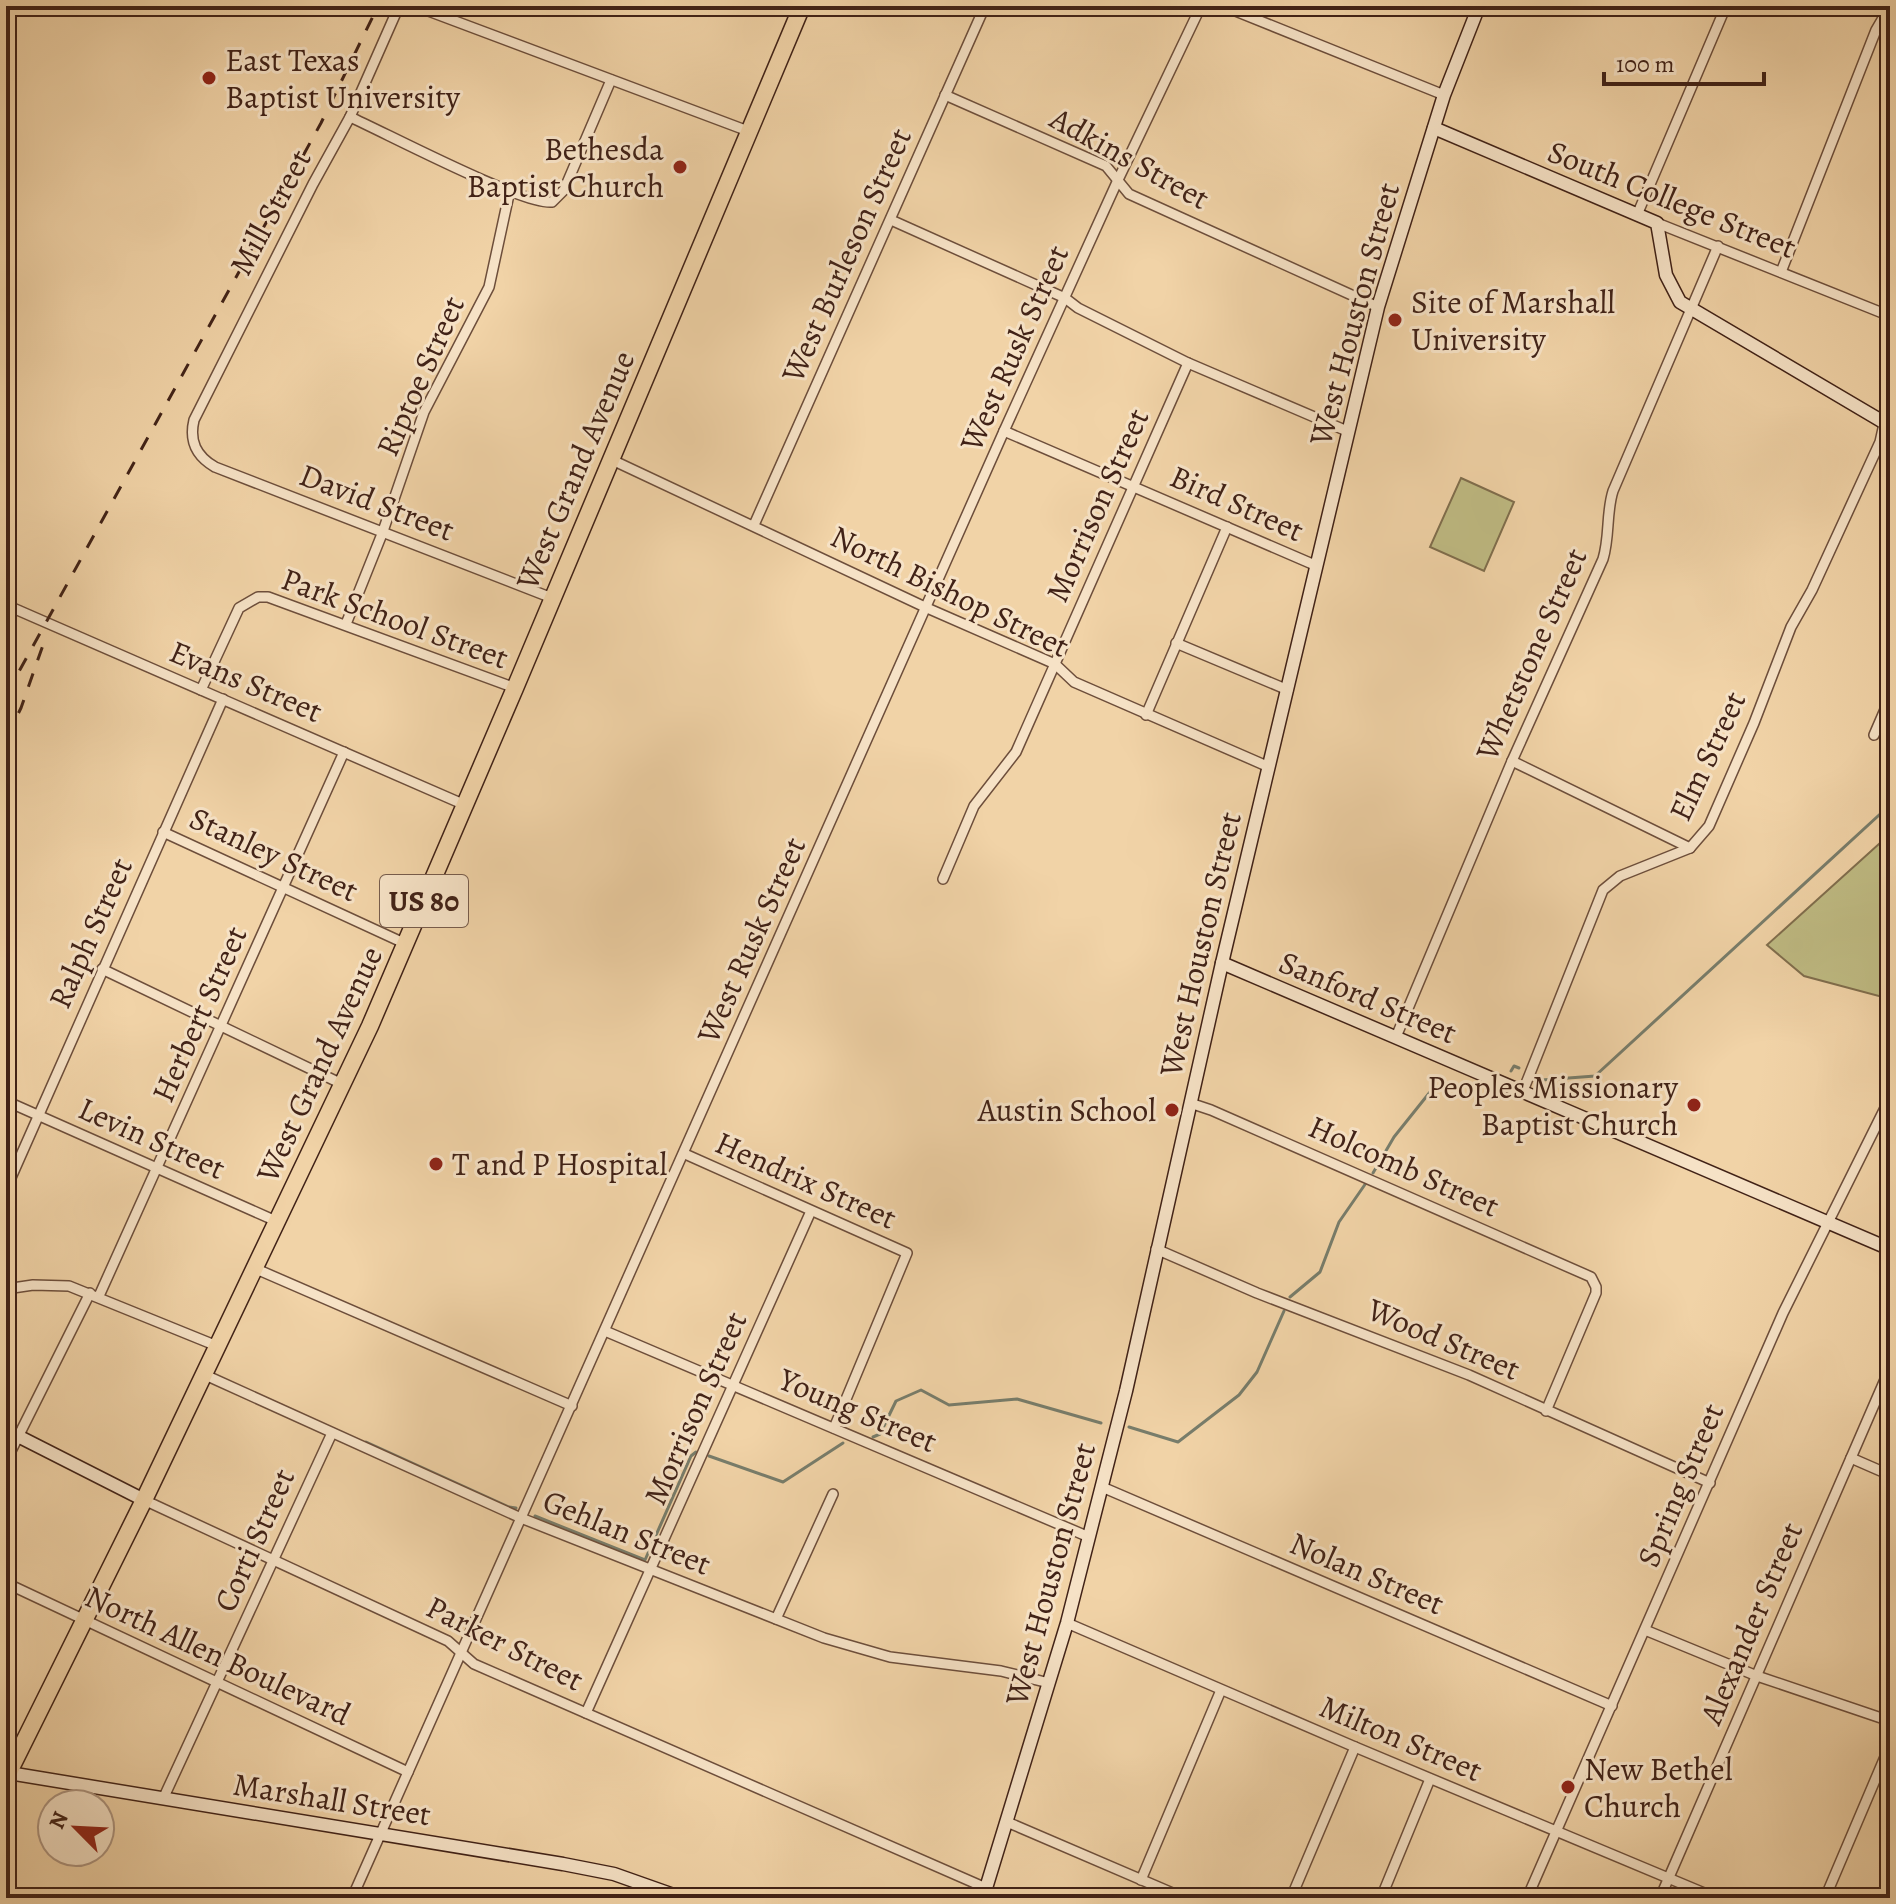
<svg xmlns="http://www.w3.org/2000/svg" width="1896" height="1904" viewBox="0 0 1896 1904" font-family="Alegreya,serif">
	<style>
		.green { fill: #bfbb83; stroke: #806e4d; stroke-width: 2 }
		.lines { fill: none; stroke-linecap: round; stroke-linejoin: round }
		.stream { stroke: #787d6b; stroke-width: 3 }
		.street-casing { stroke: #6d4e3b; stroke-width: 12 }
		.secondary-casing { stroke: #412217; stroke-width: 15 }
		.highway-casing { stroke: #412217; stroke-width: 19 }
		.street { stroke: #f6e2c6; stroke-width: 9 }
		.secondary { stroke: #f6e2c6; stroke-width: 12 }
		.highway { stroke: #f1d3a7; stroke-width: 16 }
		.rail { stroke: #412217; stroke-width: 3; stroke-dasharray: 14 14; stroke-linecap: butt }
		.poi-dot { fill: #8f2418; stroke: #f6e2c6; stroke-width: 3 }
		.labels { text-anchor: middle; stroke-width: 6; stroke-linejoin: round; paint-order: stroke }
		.shield { fill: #f6e2c6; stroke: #775c4c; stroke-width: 2 }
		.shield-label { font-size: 30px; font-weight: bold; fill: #412217 }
		.poi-label { font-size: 32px; fill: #412217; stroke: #f6e2c6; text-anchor: start }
		.street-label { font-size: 32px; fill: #412217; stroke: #f6e2c6 }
	</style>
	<rect width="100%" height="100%" fill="#f1d3a7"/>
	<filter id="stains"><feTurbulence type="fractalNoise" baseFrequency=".0025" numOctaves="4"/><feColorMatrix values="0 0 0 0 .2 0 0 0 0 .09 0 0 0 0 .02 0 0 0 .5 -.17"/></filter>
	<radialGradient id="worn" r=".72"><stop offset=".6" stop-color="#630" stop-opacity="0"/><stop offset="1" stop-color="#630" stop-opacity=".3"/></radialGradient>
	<!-- green -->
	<g class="green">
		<polygon points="1461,478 1514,502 1484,571 1430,547"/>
		<polygon points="1890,834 1890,999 1804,976 1767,945"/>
	</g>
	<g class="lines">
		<!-- stream -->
		<g class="stream">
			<polyline points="1511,1071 1514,1066 1519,1068"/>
			<polyline points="1542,1080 1595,1076 1890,805"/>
			<polyline points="1482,1098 1498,1093"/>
			<polyline points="1373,1173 1394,1137 1434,1087 1437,1088"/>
			<polyline points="1290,1297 1320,1272 1339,1222 1366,1183"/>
			<polyline points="1129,1427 1178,1442 1239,1395 1257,1372 1284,1311"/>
			<polyline points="873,1437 880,1434 896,1401 921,1390 949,1405 1017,1399 1101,1423"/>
			<polyline points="366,1442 509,1507 516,1508"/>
			<polyline points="709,1456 783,1482 843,1443"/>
			<polyline points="535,1516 645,1560 691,1456 696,1452"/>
		</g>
		<!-- street casing -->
		<g class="street-casing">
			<g id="street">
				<path d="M399,6L350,117L313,184L194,420C189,441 196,456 215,467L552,598"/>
				<polyline points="415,6 748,131"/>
				<polyline points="1223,6 1444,95"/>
				<polyline points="1867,6 1890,16"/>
				<polyline points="945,95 1106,166 1129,194 1378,307"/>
				<path d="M350,117C386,133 522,205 552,202L564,190L611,80"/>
				<polyline points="1637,215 1726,6"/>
				<polyline points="891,220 1065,298 1078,308 1188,363 1347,431"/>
				<polyline points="1657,223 1890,316"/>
				<polyline points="1781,272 1876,30 1890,6"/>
				<polyline points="1004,431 1317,566"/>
				<polyline points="610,459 927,608 1055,664 1074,682 1269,767"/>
				<polyline points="754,525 985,6"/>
				<polyline points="6,605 465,805"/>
				<polyline points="346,624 382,534 424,412 489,287 510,190"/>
				<polyline points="1176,643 1288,690"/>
				<polyline points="201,690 239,608 258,597 268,597 515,688"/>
				<polyline points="1146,715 1227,527"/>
				<polyline points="1874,735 1890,698"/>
				<polyline points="1512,761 1690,848"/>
				<polyline points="163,832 406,944"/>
				<polyline points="943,879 974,806 1016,752 1188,363"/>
				<polyline points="102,969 342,1084"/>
				<path d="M1396,1037L1512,761L1603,559C1610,536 1606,513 1613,491L1718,246"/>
				<polyline points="1523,1091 1603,890 1620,876 1690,848 1709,826 1754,723 1791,627 1812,590 1880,442 1890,397"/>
				<polyline points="6,1101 276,1221"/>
				<polyline points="1190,1103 1211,1110 1591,1277 1596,1287 1596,1293 1546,1411"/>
				<polyline points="685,1154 907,1253 834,1428"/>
				<polyline points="6,1189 223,699"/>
				<polyline points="1156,1249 1257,1293 1469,1375 1710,1483"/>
				<polyline points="254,1268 572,1406"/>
				<polyline points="6,1289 33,1285 69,1286 217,1346"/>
				<polyline points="99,1296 344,752"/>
				<polyline points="605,1331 1089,1537"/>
				<polyline points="203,1374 521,1518 824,1638 890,1657 1001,1671 1049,1683"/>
				<polyline points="1851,1458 1890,1475"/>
				<polyline points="6,1461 90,1293"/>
				<polyline points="1102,1487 1612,1706"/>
				<polyline points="144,1500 448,1641 474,1664 986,1888"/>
				<polyline points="6,1583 408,1772"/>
				<polyline points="776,1619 833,1494"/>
				<polyline points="1067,1623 1355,1747 1716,1898"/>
				<polyline points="1645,1630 1757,1676 1890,1721"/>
				<polyline points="586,1713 811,1211"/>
				<polyline points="6,1739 21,1746"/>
				<polyline points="163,1799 332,1433"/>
				<polyline points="1007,1822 1184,1898"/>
				<polyline points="1141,1880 1221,1690"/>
				<polyline points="352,1898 1004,431 1117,182 1201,6"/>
				<polyline points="1291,1898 1355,1747"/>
				<polyline points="1381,1898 1430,1779"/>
				<polyline points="1527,1898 1783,1313 1890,1098"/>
				<polyline points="1660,1898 1890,1368"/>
				<polyline points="1825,1898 1890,1745"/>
			</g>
		</g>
		<!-- secondary casing -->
		<g class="secondary-casing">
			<g id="secondary">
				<polyline points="1434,128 1657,223 1666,275 1680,302 1890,426"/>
				<polyline points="1222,963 1890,1249"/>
				<polyline points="6,1430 144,1500"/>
				<polyline points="9,1773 563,1864 614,1874 682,1898"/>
				<polyline points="983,1898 1067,1623 1126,1391 1222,963 1378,307 1444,95 1479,6"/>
			</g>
		</g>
		<!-- highway casing -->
		<g class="highway-casing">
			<polyline id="highway" points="6,1778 144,1500 370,1026 515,688 802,6"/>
		</g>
		<!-- street -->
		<use href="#street" class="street"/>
		<!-- secondary -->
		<use href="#secondary" class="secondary"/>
		<!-- highway -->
		<use href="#highway" class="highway"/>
		<!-- rail -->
		<g class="rail">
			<polyline points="6,695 321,123 378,6"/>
			<polyline points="6,738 21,708 43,645"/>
		</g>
	</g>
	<!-- markers -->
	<g class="poi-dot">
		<circle cx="209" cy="78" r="8"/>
		<circle cx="680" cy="167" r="8"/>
		<circle cx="1395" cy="320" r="8"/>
		<circle cx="1694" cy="1105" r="8"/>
		<circle cx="1172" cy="1110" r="8"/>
		<circle cx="436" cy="1164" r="8"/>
		<circle cx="1568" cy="1787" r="8"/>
	</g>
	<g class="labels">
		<!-- shield labels -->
		<rect class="shield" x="380" y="875" width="88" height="52" rx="6"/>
		<g class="shield-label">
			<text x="424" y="911">US 80</text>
		</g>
		<!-- poi labels -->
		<g class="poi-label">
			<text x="225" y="71">East Texas<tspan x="225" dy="37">Baptist University</tspan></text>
			<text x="664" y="160" text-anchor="end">Bethesda<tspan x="664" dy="37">Baptist Church</tspan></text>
			<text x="1411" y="313">Site of Marshall<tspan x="1411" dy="37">University</tspan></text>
			<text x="1678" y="1098" text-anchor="end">Peoples Missionary<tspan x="1678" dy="37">Baptist Church</tspan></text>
			<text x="1156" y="1121" text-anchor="end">Austin School</text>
			<text x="452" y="1175">T and P Hospital</text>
			<text x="1584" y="1780">New Bethel<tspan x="1584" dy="37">Church</tspan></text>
		</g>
		<!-- street labels -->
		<g class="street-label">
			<text transform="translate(1130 158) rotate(29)" y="11">Adkins Street</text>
			<text transform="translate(1672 199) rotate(22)" y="11">South College Street</text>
			<text transform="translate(270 212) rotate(-62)" y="11">Mill Street</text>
			<text transform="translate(846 255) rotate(-66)" y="11">West Burleson Street</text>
			<text transform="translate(1354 314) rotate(-75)" y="11">West Houston Street</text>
			<text transform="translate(1014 348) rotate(-66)" y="11">West Rusk Street</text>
			<text transform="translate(420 376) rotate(-66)" y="11">Riptoe Street</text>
			<text transform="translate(575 470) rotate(-67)" y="11">West Grand Avenue</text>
			<text transform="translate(377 502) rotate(21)" y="11">David Street</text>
			<text transform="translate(1237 503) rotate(24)" y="11">Bird Street</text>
			<text transform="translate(1097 505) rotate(-66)" y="11">Morrison Street</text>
			<text transform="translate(950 591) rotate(26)" y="11">North Bishop Street</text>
			<text transform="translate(395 618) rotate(20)" y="11">Park School Street</text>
			<text transform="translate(1531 654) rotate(-66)" y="11">Whetstone Street</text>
			<text transform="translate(246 681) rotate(23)" y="11">Evans Street</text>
			<text transform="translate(1707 756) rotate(-65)" y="11">Elm Street</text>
			<text transform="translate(274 854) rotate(25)" y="11">Stanley Street</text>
			<text transform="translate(90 933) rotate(-66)" y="11">Ralph Street</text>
			<text transform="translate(751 940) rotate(-66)" y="11">West Rusk Street</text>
			<text transform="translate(1200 944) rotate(-77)" y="11">West Houston Street</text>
			<text transform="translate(1368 997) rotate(23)" y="11">Sanford Street</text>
			<text transform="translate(199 1014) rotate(-66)" y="11">Herbert Street</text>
			<text transform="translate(319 1064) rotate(-65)" y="11">West Grand Avenue</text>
			<text transform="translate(152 1138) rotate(24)" y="11">Levin Street</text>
			<text transform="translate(1404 1166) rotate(24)" y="11">Holcomb Street</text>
			<text transform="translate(806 1180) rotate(24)" y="11">Hendrix Street</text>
			<text transform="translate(1444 1339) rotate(23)" y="11">Wood Street</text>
			<text transform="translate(695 1408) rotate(-66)" y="11">Morrison Street</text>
			<text transform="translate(858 1410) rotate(23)" y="11">Young Street</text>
			<text transform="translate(1680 1485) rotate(-67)" y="11">Spring Street</text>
			<text transform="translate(627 1532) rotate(22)" y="11">Gehlan Street</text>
			<text transform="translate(254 1540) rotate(-66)" y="11">Corti Street</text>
			<text transform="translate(1367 1573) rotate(23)" y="11">Nolan Street</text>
			<text transform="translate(1050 1574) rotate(-75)" y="11">West Houston Street</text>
			<text transform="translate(1751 1623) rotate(-67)" y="11">Alexander Street</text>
			<text transform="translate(505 1643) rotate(27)" y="11">Parker Street</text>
			<text transform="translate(218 1655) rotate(25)" y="11">North Allen Boulevard</text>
			<text transform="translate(1401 1738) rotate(23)" y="11">Milton Street</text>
			<text transform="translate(332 1799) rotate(9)" y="11">Marshall Street</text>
		</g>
	</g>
	<!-- margin -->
	<rect width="1896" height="1904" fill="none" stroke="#f1d3a7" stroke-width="32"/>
	<rect x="8" y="8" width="1880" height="1888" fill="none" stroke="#412217" stroke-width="4"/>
	<rect x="16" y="16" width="1864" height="1872" fill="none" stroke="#412217" stroke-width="2"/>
	<!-- north arrow -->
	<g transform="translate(76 1828) rotate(294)"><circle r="38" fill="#f6e2c6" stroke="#ae9580" stroke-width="2"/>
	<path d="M0-6L14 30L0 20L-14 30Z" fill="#8f2418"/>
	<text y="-12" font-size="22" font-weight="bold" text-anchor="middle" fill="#412217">N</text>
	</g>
	<!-- scale -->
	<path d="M1604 72v12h160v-12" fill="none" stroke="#412217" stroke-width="4"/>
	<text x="1616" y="72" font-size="24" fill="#412217" stroke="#f6e2c6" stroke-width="6" paint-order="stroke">100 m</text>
	<rect width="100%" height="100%" filter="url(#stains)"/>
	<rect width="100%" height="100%" fill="url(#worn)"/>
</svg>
